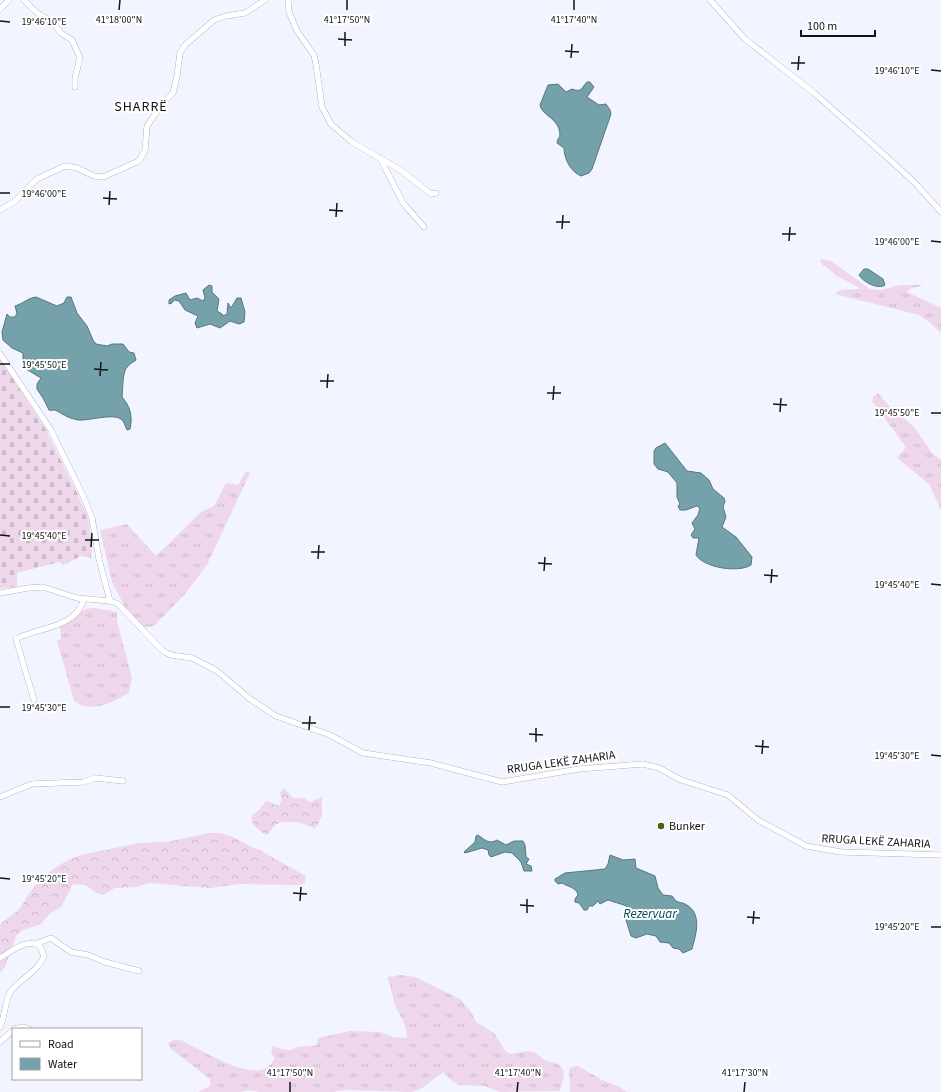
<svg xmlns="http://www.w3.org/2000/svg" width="941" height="1092" viewBox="0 0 941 1092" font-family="'Source Sans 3',sans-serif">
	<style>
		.grass { fill: url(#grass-tufts) }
		.forest { fill: url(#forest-crowns) }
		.cemetery { fill: url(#cemetery-stones) }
		.water { fill: #75a1ab; stroke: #57767e }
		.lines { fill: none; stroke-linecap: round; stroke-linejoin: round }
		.street-casing { stroke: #90939e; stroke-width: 6 }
		.street { stroke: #fff; stroke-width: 5.5 }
		.ticks { fill: none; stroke: #121316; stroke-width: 1.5 }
		.poi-dot { fill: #496313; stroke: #fff; stroke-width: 1.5 }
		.labels { text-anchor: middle; stroke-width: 4; stroke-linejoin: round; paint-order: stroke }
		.street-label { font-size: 12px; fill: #121316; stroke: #fff }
		.poi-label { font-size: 12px; fill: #121316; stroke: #fff; text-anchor: start }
		.water-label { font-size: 13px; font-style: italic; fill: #054a56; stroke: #fff }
		.quarter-label { font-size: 14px; letter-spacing: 1px; fill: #121316; stroke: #fff }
		.ticks-label { font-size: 10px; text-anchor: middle; fill: #121316; stroke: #fff; stroke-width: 4; stroke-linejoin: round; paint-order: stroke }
	</style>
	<defs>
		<pattern id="grass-tufts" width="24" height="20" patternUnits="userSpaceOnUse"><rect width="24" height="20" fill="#eed7eb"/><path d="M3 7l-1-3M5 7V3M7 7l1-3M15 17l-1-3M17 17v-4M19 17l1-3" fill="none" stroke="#cbb8c9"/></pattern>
		<pattern id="forest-crowns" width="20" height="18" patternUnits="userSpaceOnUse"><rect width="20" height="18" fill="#eed7eb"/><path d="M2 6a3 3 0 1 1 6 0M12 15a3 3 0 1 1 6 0" fill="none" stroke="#cbb8c9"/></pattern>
		<pattern id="cemetery-stones" width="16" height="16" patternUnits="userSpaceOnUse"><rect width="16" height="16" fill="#eed7eb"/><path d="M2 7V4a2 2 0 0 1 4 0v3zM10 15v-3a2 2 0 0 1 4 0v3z" fill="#cbb8c9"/></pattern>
	</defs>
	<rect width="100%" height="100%" fill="#f2f5ff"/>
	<!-- grass -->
	<g class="grass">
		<path d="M821,259L831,261L870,289L881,290L900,285H924L909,289L907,292L941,308V333L928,321L919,315L835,294C841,286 852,292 860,288L837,276L820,262Z"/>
		<polygon points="878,393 890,407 914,427 932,453 941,460 941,510 929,484 897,458 906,447 872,401 873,397"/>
		<polygon points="246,471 250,473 207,565 185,594 154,626 143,627 125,607 112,582 100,530 127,524 156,556 201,512 214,506 226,483 238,485"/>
		<path d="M94,608L117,612V621L132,678L129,693C114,702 91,714 74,701L57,641L61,639L60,625C71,620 82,607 94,608Z"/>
		<path d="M401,975L415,977L460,999L470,1010L476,1022L494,1033L506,1052L512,1054L526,1051L534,1052L545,1060L558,1064L563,1069L564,1076L560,1091L500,1092L485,1086L459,1085L453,1082L443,1072L421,1089L412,1092L344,1090L333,1092H260L248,1090L240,1092H193H198L210,1086V1079L171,1049L168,1043L174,1040H181C199,1048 263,1091 274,1058L271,1052L273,1046L285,1050H291L297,1047L317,1045L318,1038L350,1031L380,1032L394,1037L407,1038C407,1024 400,1017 395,1005C392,996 391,986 387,977Z"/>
		<polygon points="578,1066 602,1080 618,1086 627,1092 570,1092 569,1069 572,1067"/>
	</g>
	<!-- forest -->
	<g class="forest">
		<path d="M284,788L293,798H304L310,802L322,797V816L317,826L314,828L298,822H281L275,825L268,834H264C258,829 249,824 252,815L260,809L266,801L279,806L282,800L280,793Z"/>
		<path d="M210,833C232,831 242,845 261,850L263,852L306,876L305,883L299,885L238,884L210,888L149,883L136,887L115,888L103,895L96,893L86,885L73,884L61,907L49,914L41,924L21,931L16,936L5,967L0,973V925C6,918 14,915 19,909C24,904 26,897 31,891C43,874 66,858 86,854L139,843L167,842Z"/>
	</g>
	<!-- cemetery -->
	<polygon class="cemetery" points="0,359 46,430 78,495 88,517 92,544 91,558 81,556 63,565 59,562 17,573 17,587 0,588"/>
	<!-- water -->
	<g class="water">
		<path d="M587,82H590L594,87L587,97L599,105L606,104L610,110L611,114L592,169L589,173L581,176C571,172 564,159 564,148L557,143C557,139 560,138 560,134C559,118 542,116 540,105L548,85L558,84L566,92L572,89C582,93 581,88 587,82Z"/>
		<path d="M868,269L883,279L885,285C878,290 863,282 859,275L864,269Z"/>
		<polygon points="209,285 212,286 212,292 219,299 217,311 222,314 223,316 227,314 228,303 231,308 237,298 241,298 245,312 244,322 239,324 230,321 220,328 210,324 197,328 195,323 198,316 185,310 179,301 174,300 172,303 169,304 169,300 175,296 186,293 190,300 197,298 203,301 205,298 203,290"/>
		<path d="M36,297L57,306L64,303L67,297H71L77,313L87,326L93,340L96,344L107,346L112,344H123L129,352L134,353L136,360C133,362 130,364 128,366C122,371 123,389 122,397C130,406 133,416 130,429L127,430C125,426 124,421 121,419C113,413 88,421 79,420C70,419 64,415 57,411C55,409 51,411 49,410L43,398L37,389V384L41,378L26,369L23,360V353L12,348L3,340L2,332L7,314L10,317H15L17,313L15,306C22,304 28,298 36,297Z"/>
		<path d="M665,443L687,471L701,473L709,480L713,489L724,498L725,501L723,507L726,517L722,527L736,537L752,557L751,565C739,573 704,568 696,555L699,538H693L691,535L695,529L692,523L698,515L700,508L697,506L686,510H680L678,506L680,504L677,497V483L668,472L658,469L654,464V451L656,448Z"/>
		<path d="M478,835C484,839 489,845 497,840L506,845L514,841H523L525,845L526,857L529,859L526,864L531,866L532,871H524L521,862L512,853L505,852L491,857L489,855L488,850L482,848L465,853L464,852L475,842L476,836Z"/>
		<path d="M610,855L623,860L635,859L636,868L655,876L658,888L663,895L672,896L676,901C679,903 682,902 685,904C703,913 696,934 692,949L683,953L679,949L673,948L669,943L660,942L656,936L647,934L636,938L631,936L625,917L627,906L608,900L600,904L598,901L593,906H589L587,910H584L579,903L575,902V899L578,895C576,887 568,887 562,883L558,884L555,881V879L565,873L605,869L608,864Z"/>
	</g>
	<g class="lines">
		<!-- street casing -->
		<g class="street-casing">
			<g id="street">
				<polyline points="24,0 36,12 53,23 61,33 72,40 80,58 75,78 75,87"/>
				<polyline points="288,0 289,12 297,31 314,55 316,64 322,107 331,124 352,142 402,171 431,194 436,193"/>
				<polyline points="710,0 745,39 814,93 888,158 916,184 941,212"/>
				<polyline points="0,9 9,0"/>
				<polyline points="381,160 403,203 424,227"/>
				<polyline points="0,210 14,202 37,179 65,166 77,168 94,176 103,177 139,161 145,151 147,126 162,104 173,93 177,76 180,53 185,45 214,20 226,16 245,13 265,0"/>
				<polyline points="0,354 51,430 85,500 92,518 99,559 110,601"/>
				<polyline points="0,593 28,588 43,587 77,598 110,601 118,604 163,651 171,655 192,658 204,664 217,671 250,699 276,716 330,735 363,753 431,763 502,782 579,769 643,764 659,768 681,780 728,795 758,820 806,846 841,852 941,855"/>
				<path d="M34,700L16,639C37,627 76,629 84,599"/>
				<polyline points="0,797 32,784 83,782 96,778 123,781"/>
				<polyline points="36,944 51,938 71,952 88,955 105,962 139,971"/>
				<path d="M0,958C12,951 26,938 40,946L44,956C38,972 21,978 11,991C5,999 5,1017 0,1027"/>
				<polyline points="14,1029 23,1027 29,1029"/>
				<polyline points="0,1042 13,1030"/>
			</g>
		</g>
		<!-- street -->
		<use href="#street" class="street"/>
	</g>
	<!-- ticks -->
	<path class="ticks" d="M119,10L120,0M347,10V0M574,10V0M0,21L10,22M338,39L352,40M345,46V32M565,51L579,52M571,58L572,44M791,63H805M798,70L799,56M931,70L941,71M0,193H10M103,198L117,199M109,205L110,191M329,210L343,211M336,217L337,203M556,222H570M562,229L563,215M782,234H796M789,241L790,227M931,241L941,242M0,364H10M94,369L108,370M100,376L101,362M320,381H334M327,388L328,374M547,393H561M553,400L554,386M773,404L787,405M780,412L781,398M931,413H941M0,535L10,536M85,540H99M91,547L92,533M311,552H325M318,559L319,545M538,563L552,564M544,571L545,557M764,575L778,576M771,583L772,569M931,584L941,585M0,707H10M302,723H316M309,730L310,716M529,734L543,735M536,742V728M755,746L769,747M762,754L763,740M931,755L941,756M0,878L10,879M293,893L307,894M300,901L301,887M520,905L534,906M527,913V899M747,917L760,918M753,924L754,911M931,927H941M290,1092V1082M517,1092L518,1082M744,1092L745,1082"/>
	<!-- markers -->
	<circle class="poi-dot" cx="661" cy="826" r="4"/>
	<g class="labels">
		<!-- street labels -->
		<g class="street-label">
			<text transform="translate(561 762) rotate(-8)" y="4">RRUGA LEKË ZAHARIA</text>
			<text transform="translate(876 841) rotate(3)" y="4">RRUGA LEKË ZAHARIA</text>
		</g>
		<!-- poi labels -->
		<g class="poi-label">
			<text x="669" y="830">Bunker</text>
		</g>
		<!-- water labels -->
		<g class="water-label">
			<text x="650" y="918">Rezervuar</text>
		</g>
		<!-- quarter labels -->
		<g class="quarter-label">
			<text x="141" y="111">SHARRË</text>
		</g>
	</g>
	<g class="ticks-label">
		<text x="119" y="23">41°18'00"N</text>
		<text x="347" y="23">41°17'50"N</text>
		<text x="574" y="23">41°17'40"N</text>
		<text x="44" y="25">19°46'10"E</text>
		<text x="897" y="74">19°46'10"E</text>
		<text x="44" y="197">19°46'00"E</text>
		<text x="897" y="245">19°46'00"E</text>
		<text x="44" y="368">19°45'50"E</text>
		<text x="897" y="416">19°45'50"E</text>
		<text x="44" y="539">19°45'40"E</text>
		<text x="897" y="588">19°45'40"E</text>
		<text x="44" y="711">19°45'30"E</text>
		<text x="897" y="759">19°45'30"E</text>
		<text x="44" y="882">19°45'20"E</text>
		<text x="897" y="930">19°45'20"E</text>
		<text x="290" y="1076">41°17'50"N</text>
		<text x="518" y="1076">41°17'40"N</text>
		<text x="745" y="1076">41°17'30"N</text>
	</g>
	<!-- legend -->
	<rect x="12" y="1028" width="130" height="52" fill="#ffffff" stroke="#a0a1a2"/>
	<rect x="20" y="1041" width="20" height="6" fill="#ffffff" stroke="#a0a1a2"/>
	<text x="48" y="1048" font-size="12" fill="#121316">Road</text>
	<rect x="20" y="1058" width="20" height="12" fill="#75a1ab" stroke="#a0a1a2"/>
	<text x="48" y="1068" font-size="12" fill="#121316">Water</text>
	<!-- scale -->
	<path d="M801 30v6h74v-6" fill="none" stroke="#121316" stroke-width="2"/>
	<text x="807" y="30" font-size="12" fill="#121316" stroke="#ffffff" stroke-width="3" paint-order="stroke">100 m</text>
</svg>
